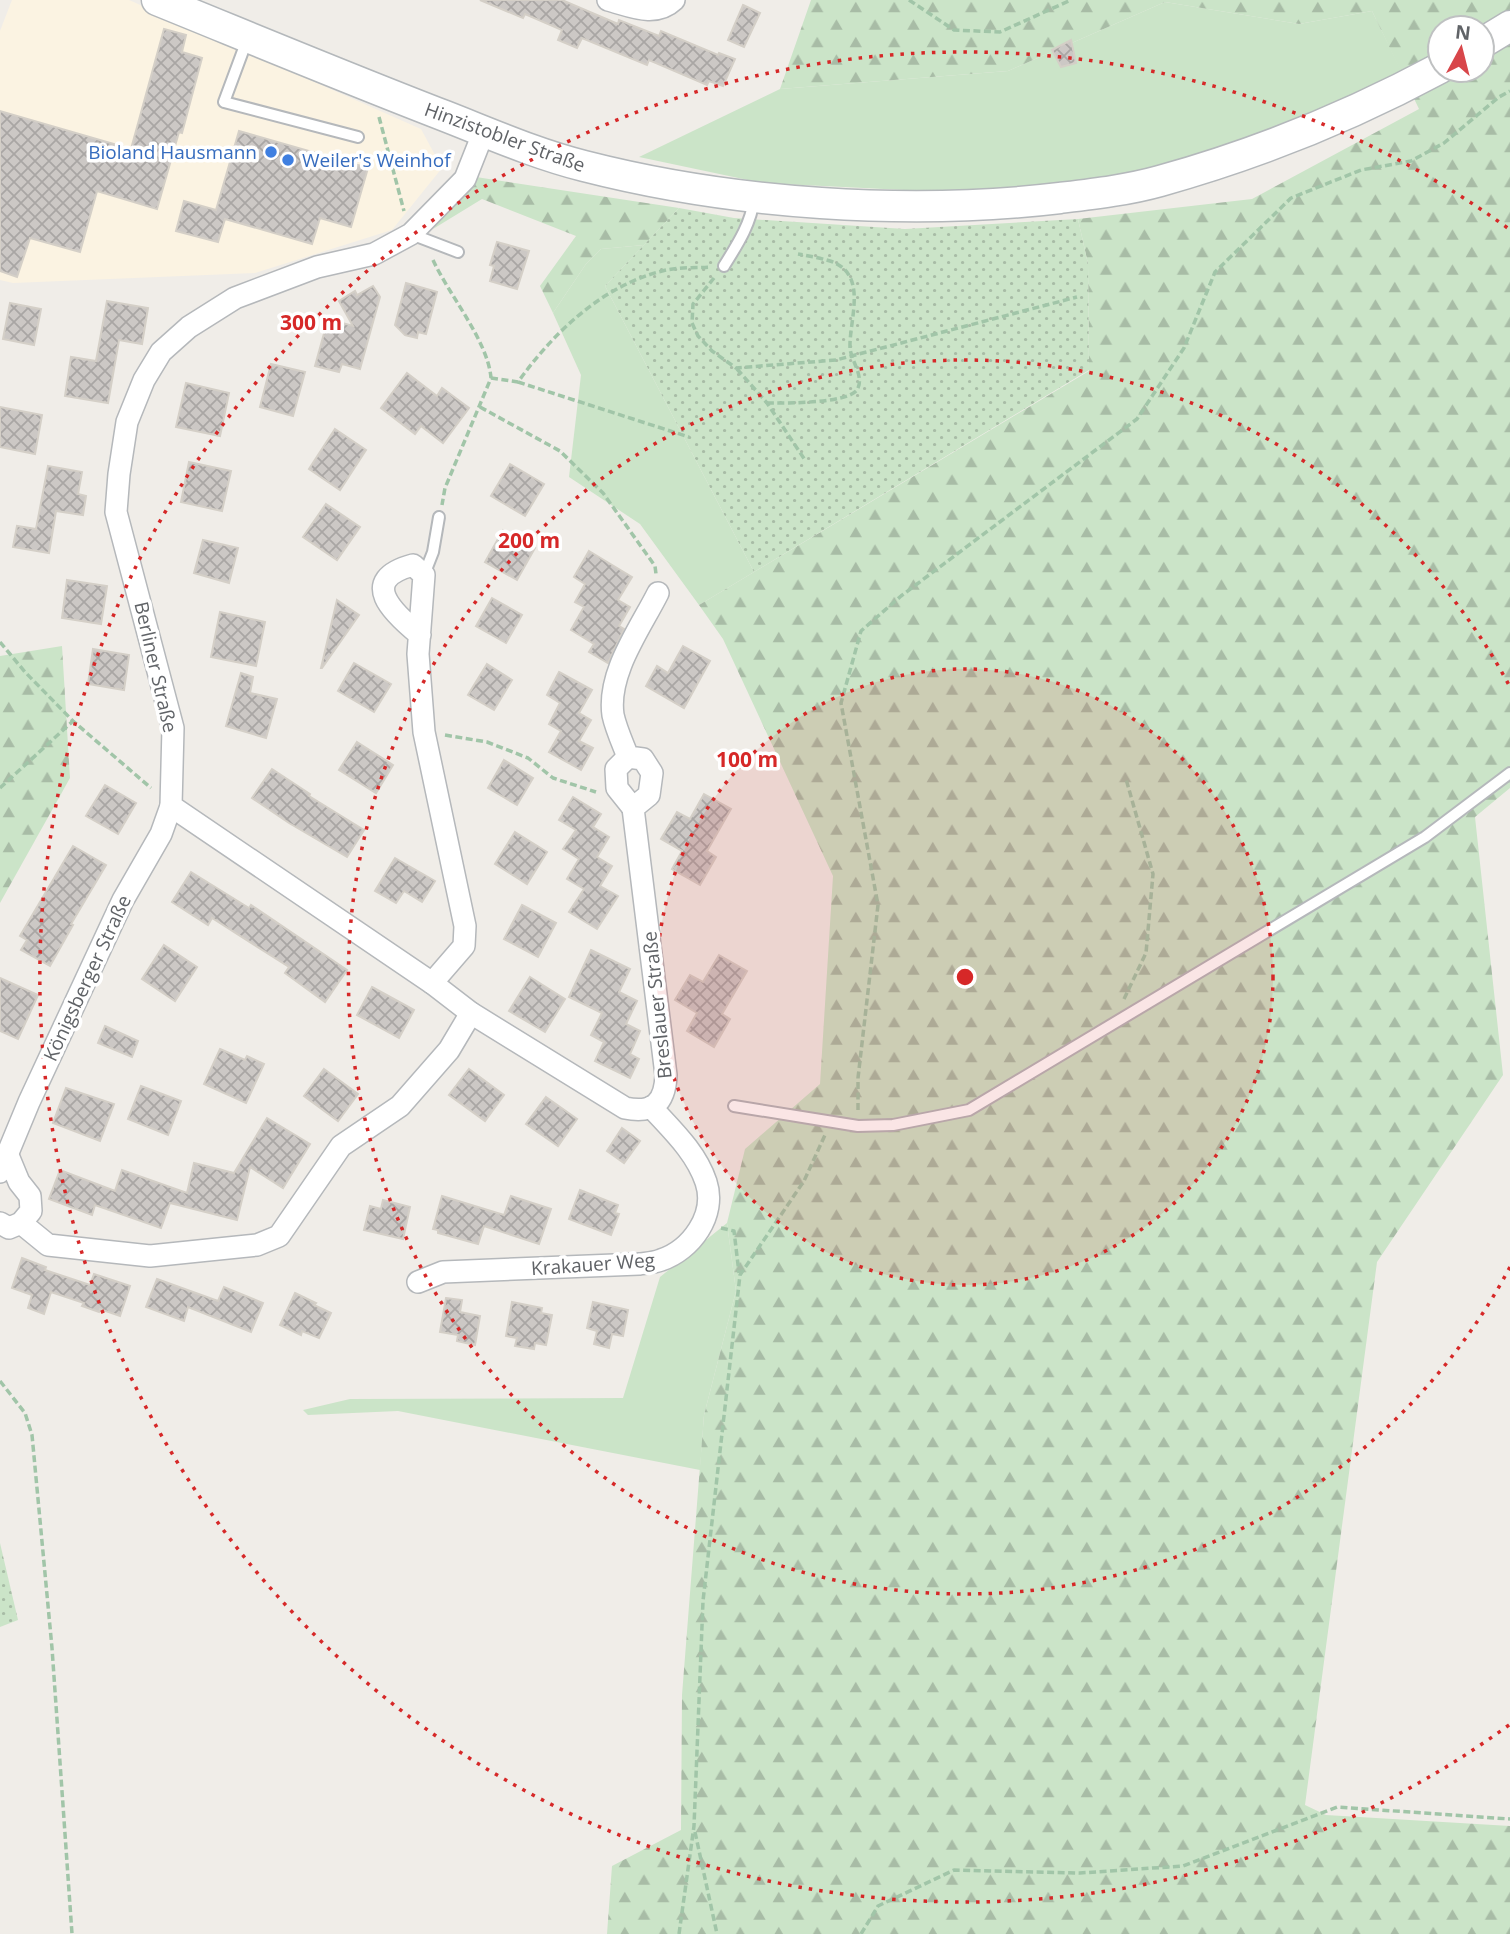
<svg xmlns="http://www.w3.org/2000/svg" width="1510" height="1934" viewBox="0 0 1510 1934" font-family="'Open Sans',sans-serif">
	<style>
		.commercial { fill: #fbf3e2 }
		.grass { fill: #cbe4c8 }
		.forest { fill: url(#forest-firs); fill-rule: evenodd }
		.park { fill: url(#park-dots) }
		.building { fill: url(#building-cross-hatch); stroke: #d4cfc7; stroke-width: 2 }
		.lines { fill: none; stroke-linecap: round; stroke-linejoin: round }
		.lane-casing { stroke: #b5b8bb; stroke-width: 14 }
		.street-casing { stroke: #b5b8bb; stroke-width: 24 }
		.secondary-casing { stroke: #b4b8bb; stroke-width: 33 }
		.path { stroke: #a1c5a8; stroke-width: 3.5; stroke-dasharray: 7 3.5; stroke-linecap: butt }
		.lane { stroke: #fff; stroke-width: 10 }
		.street { stroke: #fff; stroke-width: 21 }
		.secondary { stroke: #fff; stroke-width: 30 }
		.ring { fill: none; stroke: #d62828; stroke-width: 3.5; stroke-dasharray: 3.5 7 }
		.shop-dot { fill: #3f7fe0; stroke: #fff; stroke-width: 2.5 }
		.labels { text-anchor: middle; stroke-width: 7; stroke-linejoin: round; paint-order: stroke }
		.street-label { font-size: 19px; fill: #606367; stroke: #fff }
		.shop-label { font-size: 19px; fill: #366cbe; stroke: #fff; text-anchor: end }
		.centre { fill: #d62828; stroke: #fff; stroke-width: 3.5 }
		.ring-label { font-size: 21px; text-anchor: middle; font-weight: bold; fill: #d62828; stroke: #fff; stroke-width: 7; stroke-linejoin: round; paint-order: stroke }
	</style>
	<defs>
		<pattern id="forest-firs" width="22" height="20" patternUnits="userSpaceOnUse" patternTransform="scale(1.75)"><rect width="22" height="20" fill="#cbe4c8"/><path d="M5 1l3.5 6h-7zM16 11l3.5 6h-7z" fill="#a8bca6"/></pattern>
		<pattern id="park-dots" width="8" height="8" patternUnits="userSpaceOnUse" patternTransform="scale(1.75)"><rect width="8" height="8" fill="#cbe4c8"/><path d="M2 2h.1M6 6h.1" fill="none" stroke="#a8bca6" stroke-width="1.8" stroke-linecap="round"/></pattern>
		<pattern id="building-cross-hatch" width="8" height="8" patternUnits="userSpaceOnUse" patternTransform="scale(1.75)"><rect width="8" height="8" fill="#ccc8c5"/><path d="M0 0l8 8M0 8l8-8" fill="none" stroke="#a9a6a4"/></pattern>
	</defs>
	<rect width="100%" height="100%" fill="#f0ede8"/>
	<!-- commercial -->
	<polygon class="commercial" points="12,0 129,0 421,129 442,168 392,230 255,273 13,283 0,280 0,31"/>
	<!-- grass -->
	<g class="grass">
		<polygon points="1165,2 1299,24 1372,11 1402,72 1264,136 1107,181 965,193 762,183 639,157 780,89 1008,71"/>
		<polygon points="644,245 605,286 754,572 699,605 640,524 569,477 581,375 553,313 586,264 601,249"/>
		<polygon points="727,1223 736,1291 704,1415 700,1470 398,1411 308,1415 303,1410 350,1399 623,1398 660,1277"/>
	</g>
	<!-- forest -->
	<g class="forest">
		<path d="M811,0H1510V788L1475,817L1503,1075L1377,1262L1305,1805L1326,1815L1510,1826V1934H607L612,1866L681,1830L682,1695L704,1415L736,1291L727,1223L745,1149L820,1084L833,876L723,639L699,605L1089,371L1088,264L1078,219L1252,199L1419,109L1372,11L1299,24L1165,2L1008,71L780,89ZM1440,28H1482V70H1440Z"/>
		<polygon points="476,177 679,208 644,245 601,249 586,264 553,313 540,286 576,236 482,199 433,229"/>
		<polygon points="62,646 70,778 0,903 0,656"/>
	</g>
	<!-- park -->
	<g class="park">
		<polygon points="679,208 734,218 905,229 1078,219 1088,264 1089,370 754,572 605,286"/>
		<polygon points="0,1543 18,1620 0,1627"/>
	</g>
	<!-- building -->
	<g class="building">
		<polygon points="480,0 562,0 618,24 619,20 659,36 661,31 718,55 719,53 735,59 723,86 709,81 707,85 649,60 647,65 582,38 577,48 558,40 562,30 525,14 523,18"/>
		<polygon points="743,5 760,13 744,47 728,40"/>
		<polygon points="164,29 186,35 182,52 202,58 182,133 179,132 157,209 97,191 80,252 30,238 17,277 0,271 0,111 131,149"/>
		<polygon points="1071,40 1076,63 1061,67 1052,50"/>
		<polygon points="239,131 368,168 351,227 320,218 312,244 225,219 218,242 176,231 184,201 216,210"/>
		<polygon points="497,242 529,251 517,289 490,281 494,266 490,265"/>
		<polygon points="406,283 437,292 426,334 418,332 417,338 405,335 395,325"/>
		<polygon points="373,286 380,297 360,369 342,364 339,372 315,366 328,319 353,326 339,301 355,291 357,295"/>
		<polygon points="107,301 148,308 142,344 119,340 108,403 65,396 71,357 96,361"/>
		<polygon points="10,303 41,309 34,345 3,339"/>
		<polygon points="271,364 305,372 293,416 260,407"/>
		<polygon points="407,373 437,396 442,388 469,408 443,443 421,426 415,434 381,408"/>
		<polygon points="186,383 229,393 220,436 176,427"/>
		<polygon points="0,407 42,415 35,454 0,447"/>
		<polygon points="335,429 366,450 340,490 309,469"/>
		<polygon points="189,462 231,471 222,511 181,502"/>
		<polygon points="510,464 544,484 525,516 491,496"/>
		<polygon points="48,466 82,472 78,494 86,496 83,515 56,511 49,553 13,547 17,526 36,529"/>
		<polygon points="326,504 360,527 337,560 303,537"/>
		<polygon points="503,530 535,548 517,580 485,562"/>
		<polygon points="203,540 238,548 229,583 194,573"/>
		<polygon points="589,551 632,577 618,600 630,607 619,626 624,629 608,663 589,652 594,644 571,630 584,607 575,602 585,584 574,577"/>
		<polygon points="67,580 107,586 101,624 62,618"/>
		<polygon points="492,598 522,615 506,643 476,626"/>
		<polygon points="337,600 359,615 322,668 321,668"/>
		<polygon points="220,612 265,622 256,666 211,657"/>
		<polygon points="683,646 710,661 684,708 646,686 657,666 668,673"/>
		<polygon points="93,649 129,655 124,690 88,684"/>
		<polygon points="354,663 391,684 374,712 338,691"/>
		<polygon points="487,664 512,680 494,710 468,695"/>
		<polygon points="559,672 592,690 579,713 591,720 579,741 593,748 581,770 549,752 561,731 549,724 560,703 547,695"/>
		<polygon points="241,673 253,677 250,693 277,699 266,738 226,726"/>
		<polygon points="357,742 393,765 376,793 339,770"/>
		<polygon points="504,760 533,778 517,805 488,788"/>
		<polygon points="272,769 310,794 309,796 364,830 347,857 289,823 252,798"/>
		<polygon points="105,785 136,803 118,834 86,816"/>
		<polygon points="704,794 731,809 707,851 716,857 700,885 672,869 682,851 661,839 677,812 690,819"/>
		<polygon points="573,797 601,814 593,827 609,837 597,857 612,866 600,886 618,896 597,929 569,912 584,889 567,879 579,859 563,849 576,830 559,820"/>
		<polygon points="515,832 547,852 527,884 495,864"/>
		<polygon points="73,846 106,865 71,924 73,925 50,966 21,950 27,940 20,936"/>
		<polygon points="395,858 435,881 422,902 404,891 396,903 375,891"/>
		<polygon points="191,872 249,908 251,905 347,970 325,1002 285,973 289,967 212,918 208,925 172,902"/>
		<polygon points="522,905 556,923 538,957 504,939"/>
		<polygon points="164,945 197,967 175,1001 142,979"/>
		<polygon points="591,950 630,969 619,992 637,1001 626,1024 640,1031 630,1054 639,1059 630,1078 595,1061 604,1042 591,1035 602,1013 569,997"/>
		<polygon points="719,955 747,971 722,1014 730,1019 714,1047 687,1031 697,1013 675,1000 690,975 703,982"/>
		<polygon points="530,977 565,999 545,1032 509,1011"/>
		<polygon points="0,978 38,995 18,1039 0,1031"/>
		<polygon points="372,987 414,1010 399,1038 357,1015"/>
		<polygon points="105,1026 138,1041 132,1057 98,1043"/>
		<polygon points="220,1049 245,1060 247,1056 264,1064 246,1103 204,1084"/>
		<polygon points="324,1069 358,1094 338,1121 304,1096"/>
		<polygon points="469,1069 504,1095 485,1121 449,1095"/>
		<polygon points="141,1086 181,1101 168,1135 128,1119"/>
		<polygon points="66,1088 114,1104 100,1141 53,1123"/>
		<polygon points="546,1097 577,1119 558,1146 526,1124"/>
		<polygon points="267,1118 310,1144 283,1188 250,1167 237,1220 170,1203 161,1228 95,1205 92,1215 49,1199 60,1170 115,1191 122,1170 187,1193 194,1163 234,1173"/>
		<polygon points="622,1128 640,1141 624,1163 607,1151"/>
		<polygon points="580,1190 618,1205 615,1213 619,1214 611,1235 569,1219"/>
		<polygon points="442,1196 504,1215 511,1196 551,1209 539,1244 484,1226 478,1244 438,1233 438,1230 433,1229"/>
		<polygon points="383,1200 410,1207 403,1239 364,1230 370,1206 381,1209"/>
		<polygon points="22,1258 46,1267 45,1270 90,1285 94,1274 130,1286 120,1316 100,1309 99,1312 82,1306 84,1303 51,1292 44,1314 28,1308 32,1295 12,1288"/>
		<polygon points="157,1279 218,1301 224,1287 263,1303 251,1332 188,1307 184,1321 146,1307"/>
		<polygon points="295,1293 316,1303 314,1305 331,1313 319,1338 302,1331 301,1335 280,1325"/>
		<polygon points="446,1298 462,1300 460,1312 480,1316 475,1345 457,1341 458,1335 440,1332"/>
		<polygon points="512,1302 542,1308 541,1313 552,1315 546,1345 535,1343 534,1349 515,1346 517,1338 506,1336"/>
		<polygon points="593,1302 628,1310 623,1336 612,1334 609,1348 594,1344 597,1331 587,1328"/>
	</g>
	<g class="lines">
		<!-- lane casing -->
		<g class="lane-casing">
			<g id="lane">
				<polyline points="247,40 224,102 358,137"/>
				<polyline points="411,234 458,252"/>
				<path d="M724,266C737,245 751,224 754,199"/>
				<polyline points="424,575 433,552 439,517"/>
				<polyline points="734,1106 858,1126 893,1125 969,1110 1425,837 1510,773"/>
			</g>
		</g>
		<!-- street casing -->
		<g class="street-casing">
			<g id="street">
				<path d="M608,0C631,6 655,18 674,0"/>
				<path d="M420,635C393,613 357,580 413,565L424,575L418,654L424,732L465,926L464,946L432,983L171,806L173,728L116,512L119,474L127,422L144,380L161,352L189,327L235,298L317,267L374,254L411,234L465,179L484,131"/>
				<polyline points="628,757 616,769 617,788 633,808"/>
				<path d="M432,983L471,1013L625,1108C653,1114 665,1103 666,1075L633,808L649,795L652,773L643,759L628,757C623,744 616,729 613,715C607,673 640,629 658,593"/>
				<polyline points="0,1172 29,1102 123,900 161,834 171,806"/>
				<polyline points="0,1223 9,1228 21,1223 31,1211 30,1196 19,1182 7,1153"/>
				<polyline points="21,1223 48,1245 150,1256 257,1245 279,1236 341,1146 400,1106 449,1050 471,1013"/>
				<path d="M418,1282L443,1272L639,1264C646,1263 654,1263 661,1260C691,1250 717,1215 706,1182C696,1152 672,1130 651,1107"/>
			</g>
		</g>
		<!-- secondary casing -->
		<g class="secondary-casing">
			<g id="secondary">
				<path d="M157,0C253,39 349,79 445,116C491,134 536,154 584,166C732,204 909,216 1060,198C1093,194 1128,190 1160,181C1257,154 1351,116 1440,68"/>
				<polyline points="1482,43 1510,26"/>
			</g>
		</g>
		<!-- path -->
		<g class="path">
			<polyline points="909,0 954,30 1000,32 1071,0"/>
			<polyline points="1463,76 1473,70"/>
			<polyline points="379,117 404,211"/>
			<path d="M433,260C449,295 488,341 491,378L445,488L442,505"/>
			<polyline points="714,278 693,304 692,323 698,336 712,351 736,368 836,360 1077,297"/>
			<polyline points="737,369 767,403 805,460"/>
			<path d="M491,378L518,382C553,333 602,286 662,271C677,267 695,268 711,267"/>
			<polyline points="518,382 689,437"/>
			<path d="M767,403C784,403 846,404 857,390C865,377 851,361 850,348C849,319 869,274 830,261C820,258 809,256 798,254"/>
			<polyline points="480,407 560,451 603,493 655,566 656,574"/>
			<polyline points="0,642 25,672 73,721 151,788"/>
			<polyline points="445,735 487,742 528,758 553,778 596,792"/>
			<polyline points="0,788 73,721"/>
			<polyline points="1124,999 1146,953 1153,874 1126,779"/>
			<polyline points="858,1110 858,1078 878,905 841,703 861,631 901,596 1137,419 1184,348 1215,272 1291,198 1361,170 1411,161 1444,143 1499,97 1510,91"/>
			<polyline points="721,1228 734,1231 739,1273"/>
			<polyline points="0,1381 25,1413 32,1435 52,1648 72,1934"/>
			<polyline points="695,1832 717,1934"/>
			<polyline points="679,1934 694,1826 703,1601 740,1275 804,1181 825,1135"/>
			<polyline points="861,1934 878,1906 954,1870 1080,1873 1183,1866 1337,1807 1510,1819"/>
		</g>
		<!-- lane -->
		<use href="#lane" class="lane"/>
		<!-- street -->
		<use href="#street" class="street"/>
		<!-- secondary -->
		<use href="#secondary" class="secondary"/>
	</g>
	<!-- distance rings -->
	<circle cx="965" cy="977" r="308" fill="#d62828" fill-opacity=".12"/>
	<g class="ring">
		<circle cx="965" cy="977" r="308"/>
		<path d="M1510 1267A617 617 0 1 1 1510 687"/>
		<path d="M1509 1725A925 925 0 1 1 1509 229"/>
	</g>
	<!-- markers -->
	<g class="shop-dot">
		<circle cx="271" cy="152" r="7"/>
		<circle cx="288" cy="160" r="7"/>
	</g>
	<g class="labels">
		<!-- street labels -->
		<g class="street-label">
			<text transform="translate(505 137) rotate(20)" y="7">Hinzistobler Straße</text>
			<text transform="translate(156 667) rotate(77)" y="7">Berliner Straße</text>
			<text transform="translate(87 978) rotate(-65)" y="7">Königsberger Straße</text>
			<text transform="translate(657 1005) rotate(-96)" y="7">Breslauer Straße</text>
			<text transform="translate(593 1264) rotate(-4)" y="7">Krakauer Weg</text>
		</g>
		<!-- shop labels -->
		<g class="shop-label">
			<text x="257" y="159">Bioland Hausmann</text>
			<text x="302" y="167" text-anchor="start">Weiler's Weinhof</text>
		</g>
	</g>
	<circle cx="965" cy="977" r="10" class="centre"/>
	<g class="ring-label">
		<text x="311" y="330">300 m</text>
		<text x="529" y="548">200 m</text>
		<text x="747" y="767">100 m</text>
	</g>
	<!-- north arrow -->
	<g transform="translate(1461 49) rotate(7)"><circle r="33" fill="#ffffff" stroke="#bfc1c2" stroke-width="2"/>
	<path d="M0-5L12 26L0 18L-12 26Z" fill="#d8464a"/>
	<text y="-10" font-size="19" font-weight="bold" text-anchor="middle" fill="#606367">N</text>
	</g>
</svg>
